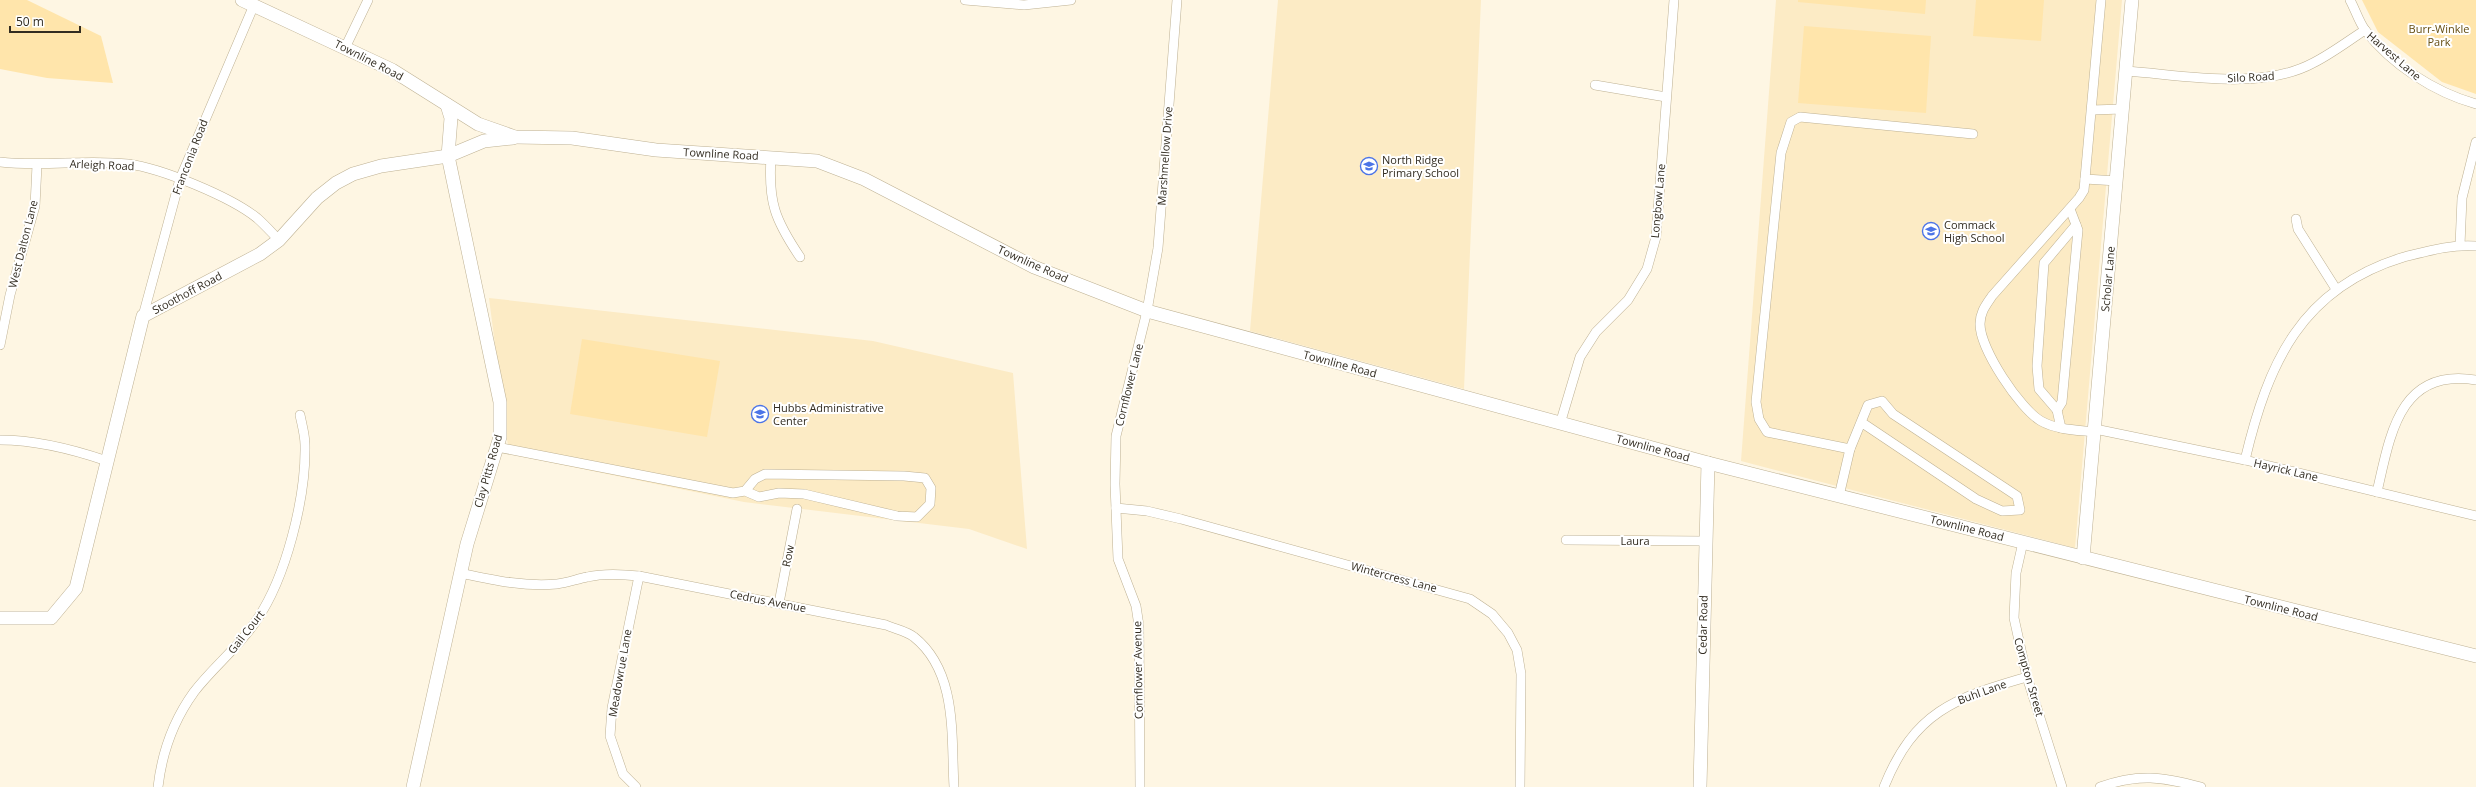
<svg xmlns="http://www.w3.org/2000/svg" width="2476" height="787" viewBox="0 0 2476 787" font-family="'Open Sans',sans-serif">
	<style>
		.built { fill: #fcebc5 }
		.green { fill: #ffe5ab }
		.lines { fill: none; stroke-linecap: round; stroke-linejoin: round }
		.street-casing { stroke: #beb193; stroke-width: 10 }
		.secondary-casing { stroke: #beb193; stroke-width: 14 }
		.street { stroke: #fff; stroke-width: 9 }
		.secondary { stroke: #fff; stroke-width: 13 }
		.labels { text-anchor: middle; stroke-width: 4; stroke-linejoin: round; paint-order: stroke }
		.park-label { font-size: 11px; fill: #654e12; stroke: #fff }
		.street-label { font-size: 11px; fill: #322c21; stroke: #fff }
		.poi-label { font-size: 11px; fill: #322c21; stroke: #fff; text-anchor: start }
	</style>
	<rect width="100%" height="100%" fill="#fef6e3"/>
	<!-- built -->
	<g class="built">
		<polygon points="1278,0 1481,0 1464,389 1250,331"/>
		<polygon points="1776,0 2122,0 2075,548 1741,461"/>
		<polygon points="489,298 873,341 1013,373 1027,549 969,529 744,502 509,454"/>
	</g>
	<!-- green -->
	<g class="green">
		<polygon points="0,0 27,0 101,36 113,83 47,78 0,69"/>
		<polygon points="1798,0 1926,0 1925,14 1798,2"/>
		<polygon points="1976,0 2044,0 2041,41 1973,36"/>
		<polygon points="2362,0 2476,0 2476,94 2442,82 2378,32"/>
		<polygon points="1804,26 1931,36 1926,113 1798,103"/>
		<polygon points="582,339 720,361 707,437 570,414"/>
	</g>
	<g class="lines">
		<!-- street casing -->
		<g class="street-casing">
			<g id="street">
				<polyline points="965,0 1024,5 1071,0"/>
				<path d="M2350,0C2355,9 2359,22 2365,30C2392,65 2434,92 2476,104"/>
				<polyline points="345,48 368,0"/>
				<path d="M2126,71C2183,75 2261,91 2313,63C2331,54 2348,41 2365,30"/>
				<polyline points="1595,85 1666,97"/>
				<polyline points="2092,110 2123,109"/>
				<path d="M771,157C768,202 775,220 800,257"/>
				<path d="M0,162C43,167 86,159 128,164C161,168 231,197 257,218C265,225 272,233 279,240"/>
				<polyline points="2085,179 2117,181"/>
				<polyline points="2296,219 2298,229 2336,289"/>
				<polyline points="2460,245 2462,198 2476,142"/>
				<polyline points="143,316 180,179 254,5"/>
				<polyline points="0,345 10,295 35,206 37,165"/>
				<polyline points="2057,410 2062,402 2078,230 2070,209"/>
				<polyline points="1560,424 1580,357 1596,332 1628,300 1647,269 1656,237 1674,0"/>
				<polyline points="2061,428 2057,410 2039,389 2037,366 2044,263 2076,225"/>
				<polyline points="2095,429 2245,460 2476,516"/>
				<path d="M2095,432C2077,430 2057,430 2041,421C2020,409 1980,349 1980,324C1980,312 1986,305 1992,296L2079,198L2084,190L2101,0"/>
				<path d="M0,440C37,440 72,449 107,461"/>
				<polyline points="497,447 733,493 745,491 755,479 765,474 904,476 925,478 931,488 930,504 917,517 897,516 804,494 779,493 759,497 745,491"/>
				<polyline points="1850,449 1767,432 1759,419 1756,402 1781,153 1791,122 1800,117 1973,134"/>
				<path d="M2245,460C2268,363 2301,288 2404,257C2428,251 2452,244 2476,246"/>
				<path d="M2377,492C2390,436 2399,367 2476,380"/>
				<polyline points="1839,496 1850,449 1868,405 1882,401 1893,414 2017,496 2020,510 2002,511 1976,499 1861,422"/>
				<polyline points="1116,508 1147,511 1181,519 1470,599 1492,614 1508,633 1517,650 1521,674 1520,787"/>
				<polyline points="1566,540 1705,541"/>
				<polyline points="2023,542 2016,573 2014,618 2027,677 2062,787"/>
				<path d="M460,573C493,580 524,587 557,584C567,583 577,579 587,577C604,573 621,574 639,576L886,625C895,629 907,631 914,637C958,672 951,737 954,787"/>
				<polyline points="779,603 797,509"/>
				<path d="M158,787C162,752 173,721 194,692C213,667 239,647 256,621C286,578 306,498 305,445C305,435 302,425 300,415"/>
				<polyline points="636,787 623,774 610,736 612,708 639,576"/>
				<polyline points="1140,787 1139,626 1136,606 1118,559 1115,484 1116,436 1147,311 1158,248 1177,0"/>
				<path d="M1884,787C1914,712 1954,698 2027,677"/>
				<path d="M2100,787C2139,773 2162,777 2201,787"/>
			</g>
		</g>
		<!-- secondary casing -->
		<g class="secondary-casing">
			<g id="secondary">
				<polyline points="242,0 392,70 478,124 515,137 572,138 656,150 817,161 864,179 1034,267 1147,311 1708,463 2476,656"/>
				<polyline points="2083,558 2132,0"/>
				<polyline points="0,618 51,618 76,588 143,316 260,254 279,240 317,198 336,183 353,174 381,166 448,156 484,141 513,138"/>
				<polyline points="413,787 467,544 500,437 500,402 448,156 451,118 447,105"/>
				<polyline points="1700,787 1708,463"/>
			</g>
		</g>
		<!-- street -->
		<use href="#street" class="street"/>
		<!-- secondary -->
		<use href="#secondary" class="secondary"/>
	</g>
	<!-- icons -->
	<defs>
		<g id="school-ring" transform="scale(0.9)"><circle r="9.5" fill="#fff" stroke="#4c74e7" stroke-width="1.5"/><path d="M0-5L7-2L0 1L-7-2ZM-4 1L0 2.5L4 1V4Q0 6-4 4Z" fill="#4c74e7"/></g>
	</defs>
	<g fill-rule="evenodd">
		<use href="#school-ring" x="1369" y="166"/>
		<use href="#school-ring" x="1931" y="231"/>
		<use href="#school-ring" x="760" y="414"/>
	</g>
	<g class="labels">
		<!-- park labels -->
		<g class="park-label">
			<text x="2439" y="33">Burr-Winkle<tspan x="2439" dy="13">Park</tspan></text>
		</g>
		<!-- street labels -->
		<g class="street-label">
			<text transform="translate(2394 56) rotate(41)" y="4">Harvest Lane</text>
			<text transform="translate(369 60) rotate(27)" y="4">Townline Road</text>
			<text transform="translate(2251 77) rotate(-3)" y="4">Silo Road</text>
			<text transform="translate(721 154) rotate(3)" y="4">Townline Road</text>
			<text transform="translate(1165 156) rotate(-86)" y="4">Marshmellow Drive</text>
			<text transform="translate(190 157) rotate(-69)" y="4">Franconia Road</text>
			<text transform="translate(102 165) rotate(2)" y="4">Arleigh Road</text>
			<text transform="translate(1658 201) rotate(-85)" y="4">Longbow Lane</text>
			<text transform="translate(23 244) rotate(-76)" y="4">West Dalton Lane</text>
			<text transform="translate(1033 264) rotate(24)" y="4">Townline Road</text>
			<text transform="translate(2108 279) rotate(-85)" y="4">Scholar Lane</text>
			<text transform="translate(187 293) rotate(-28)" y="4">Stoothoff Road</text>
			<text transform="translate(1340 364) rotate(15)" y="4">Townline Road</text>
			<text transform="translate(1129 385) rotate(-76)" y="4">Cornflower Lane</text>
			<text transform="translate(1653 448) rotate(15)" y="4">Townline Road</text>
			<text transform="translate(2286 470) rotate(13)" y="4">Hayrick Lane</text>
			<text transform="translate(488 471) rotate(-74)" y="4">Clay Pitts Road</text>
			<text transform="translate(1967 528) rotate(14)" y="4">Townline Road</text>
			<text x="1635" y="545">Laura</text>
			<text transform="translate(788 556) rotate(-79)" y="4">Row</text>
			<text transform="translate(1394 577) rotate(15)" y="4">Wintercress Lane</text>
			<text transform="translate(768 601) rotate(11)" y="4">Cedrus Avenue</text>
			<text transform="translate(2281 608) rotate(14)" y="4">Townline Road</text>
			<text transform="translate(1703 625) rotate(-89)" y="4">Cedar Road</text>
			<text transform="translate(246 632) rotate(-52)" y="4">Gail Court</text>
			<text transform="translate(1138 670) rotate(-91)" y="4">Cornflower Avenue</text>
			<text transform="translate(620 673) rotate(-80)" y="4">Meadowrue Lane</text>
			<text transform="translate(2029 677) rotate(74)" y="4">Compton Street</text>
			<text transform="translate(1982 692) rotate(-20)" y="4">Buhl Lane</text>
		</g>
		<!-- poi labels -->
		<g class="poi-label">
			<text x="1382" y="164">North Ridge<tspan x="1382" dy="13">Primary School</tspan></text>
			<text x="1944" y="229">Commack<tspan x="1944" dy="13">High School</tspan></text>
			<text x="773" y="412">Hubbs Administrative<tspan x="773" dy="13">Center</tspan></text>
		</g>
	</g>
	<!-- scale -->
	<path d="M10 26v6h70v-6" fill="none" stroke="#322c21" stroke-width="2"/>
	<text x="16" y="26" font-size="12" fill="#322c21" stroke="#ffffff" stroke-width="3" paint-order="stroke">50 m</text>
</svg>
